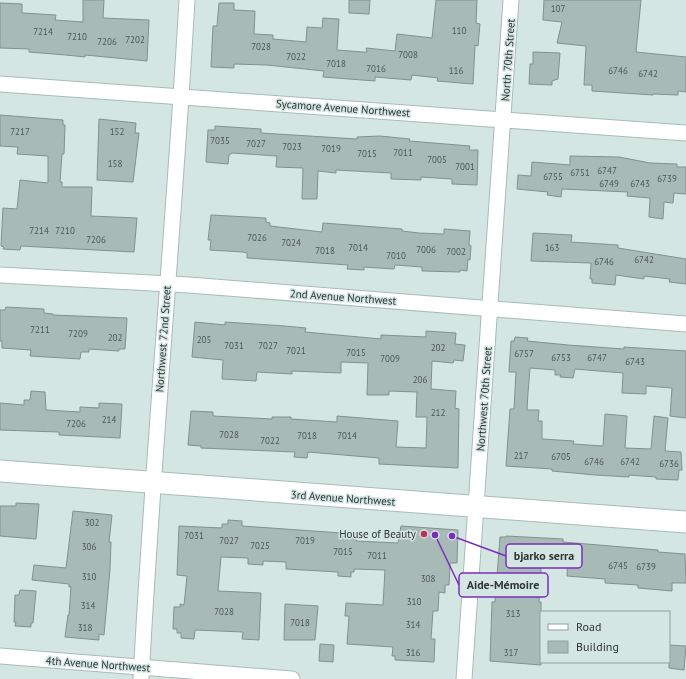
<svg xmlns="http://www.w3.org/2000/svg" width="686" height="679" viewBox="0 0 686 679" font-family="'PT Sans',sans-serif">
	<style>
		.building { fill: #a8bab5; stroke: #81928e }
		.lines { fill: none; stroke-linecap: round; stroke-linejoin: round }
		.street-casing { stroke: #a9bbb6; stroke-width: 17 }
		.secondary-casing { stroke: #a9bbb6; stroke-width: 23 }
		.street { stroke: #fff; stroke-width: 15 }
		.secondary { stroke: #fff; stroke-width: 21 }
		.poi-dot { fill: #be2f5a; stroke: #d3e6e1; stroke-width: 1.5 }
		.labels { text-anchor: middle; stroke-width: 3; stroke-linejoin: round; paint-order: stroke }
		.number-label { font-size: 9px; fill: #4c5654 }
		.street-label { font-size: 11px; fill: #2e3533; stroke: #d3e6e1 }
		.poi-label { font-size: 11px; fill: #2e3533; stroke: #d3e6e1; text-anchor: end }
		.leader { fill: none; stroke: #7b2cbf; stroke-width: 1.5 }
		.callout-dot { fill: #7b2cbf; stroke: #d3e6e1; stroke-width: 1.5 }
		.callout { fill: #d3e6e1; stroke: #7b2cbf; stroke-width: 1.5 }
		.callout-label { font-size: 12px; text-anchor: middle; font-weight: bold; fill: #2e3533 }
	</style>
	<rect width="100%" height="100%" fill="#d3e6e1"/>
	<!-- building -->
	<g class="building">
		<polygon points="83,0 104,0 103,18 149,20 147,61 85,55 85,57 66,55 29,52 29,49 0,48 0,3 22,4 22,13 56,15 55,20 83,22"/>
		<polygon points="349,0 370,0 369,14 349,13"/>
		<polygon points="436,0 477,0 476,23 480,24 478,46 475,45 473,84 437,81 438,78 412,75 411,80 375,77 375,81 323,77 324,71 267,65 234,64 234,68 211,67 213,26 217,26 219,3 234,3 234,10 255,11 254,34 273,35 273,39 306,42 307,27 322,28 323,18 339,19 337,50 363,52 367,52 366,48 395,51 397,34 432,38"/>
		<polygon points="544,0 641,0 636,52 686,57 686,92 678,91 678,95 653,94 653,95 592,91 592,85 584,85 586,46 557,43 562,22 543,20"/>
		<polygon points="533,52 560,53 558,79 552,81 552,85 529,84 530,64 533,64"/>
		<polygon points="0,115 63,120 63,125 65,125 64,154 62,154 60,182 62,182 62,187 92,187 91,216 137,218 134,252 21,246 20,250 3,249 4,247 1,246 3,208 17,209 20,180 48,183 48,156 17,154 18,147 0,146"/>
		<polygon points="99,119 136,123 135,133 139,133 133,182 97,180"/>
		<polygon points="215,126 261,129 261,133 357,139 357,137 380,136 410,139 409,141 470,146 469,150 478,150 477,185 452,184 452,179 421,177 421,180 391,179 391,173 336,170 336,173 318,171 317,199 302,199 303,168 276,167 277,156 232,153 229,155 228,164 206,162 208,130 215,130"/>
		<polygon points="570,156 619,157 650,163 677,164 677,167 686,167 686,194 674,193 673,203 664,202 663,219 649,217 650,198 627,196 628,192 562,189 561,197 547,195 548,192 517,189 518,175 531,176 532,162 570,165"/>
		<polygon points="211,215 266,218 266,222 270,223 270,226 322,232 323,223 402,229 402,231 419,233 444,234 444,229 470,231 469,245 471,246 470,260 468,259 467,271 460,270 460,272 422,271 422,267 395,265 394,269 364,267 364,270 347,269 348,265 247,258 247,253 243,252 210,250 211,240 208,240"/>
		<polygon points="533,233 572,235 571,242 618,245 618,248 686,259 686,284 669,282 670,279 644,276 644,279 616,275 615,285 592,283 592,279 590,279 591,263 531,261"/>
		<polygon points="6,307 44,309 44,313 53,314 53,315 127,318 125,349 119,349 119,351 89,349 89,352 81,352 80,359 30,356 31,350 2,348 2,341 0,341 0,310 5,310"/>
		<polygon points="195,322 225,325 225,322 285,326 306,328 305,332 381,339 381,335 426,337 426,331 456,333 455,344 465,345 463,361 454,360 453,363 432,361 431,389 456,391 455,408 459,409 458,468 379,464 379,458 308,452 307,458 294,457 295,452 201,448 201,446 188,445 191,411 213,412 213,416 272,419 272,417 291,417 291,419 337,422 337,416 398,421 396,447 426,448 427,417 416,417 417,392 389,391 389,395 367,395 368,363 341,362 341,373 292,371 292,374 257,372 256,381 222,379 223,360 192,357"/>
		<polygon points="515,337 528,338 527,341 568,345 624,349 624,347 686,351 686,418 670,416 672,388 646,386 646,394 622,393 623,373 575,369 573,378 560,377 561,375 555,375 555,370 530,368 528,393 527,410 539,410 538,421 542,421 542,439 574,441 573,444 603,446 605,414 627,416 625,448 651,449 654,416 668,418 665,451 681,452 682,470 679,470 678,480 656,479 656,477 629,475 629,477 595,475 552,471 552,469 506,466 510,409 514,409 516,372 509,372 511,341 514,341"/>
		<polygon points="31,391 45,392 46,410 80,412 80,407 99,408 99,403 122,404 120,438 59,435 59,432 0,430 0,403 24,405 24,400 30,400"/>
		<polygon points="16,503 39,504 36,539 0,536 0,506 16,506"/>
		<polygon points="73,511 112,515 109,542 111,542 110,569 104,635 99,634 99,640 65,637 68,615 69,615 71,587 69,587 69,584 32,580 34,565 66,568"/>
		<polygon points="228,520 242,521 242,526 356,534 356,541 398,543 401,526 458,530 457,563 450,563 449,585 445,585 445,593 439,592 438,611 433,611 431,639 435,639 434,662 395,660 395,656 392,656 393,647 347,644 349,616 345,616 346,603 383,605 385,570 354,569 354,572 351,572 351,577 338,576 338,572 286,569 286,562 263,561 263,565 248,564 248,558 221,557 218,591 261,593 259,640 242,639 243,632 195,630 194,639 181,638 181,633 177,633 177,629 173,629 174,607 180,607 180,604 184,605 187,576 177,575 179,526 222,528 222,524 228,524"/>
		<polygon points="506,536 563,539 563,542 658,550 658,552 685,554 686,583 672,583 672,591 638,588 638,585 605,583 605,579 567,576 568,556 542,554 539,602 541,602 541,665 490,661 492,602 495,602 500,537 506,537"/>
		<polygon points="20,590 36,591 33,623 31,623 31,627 15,626 16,622 14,622 15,595 19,595"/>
		<polygon points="285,604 318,606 315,640 284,640"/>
		<polygon points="320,644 334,645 333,662 319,661"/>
		<polygon points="669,645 686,646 684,670 669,668"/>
	</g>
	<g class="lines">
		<!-- street casing -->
		<g class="street-casing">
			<g id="street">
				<polyline points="0,84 686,133"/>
				<polyline points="0,275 189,285 686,324"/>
				<polyline points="0,656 292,679"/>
				<path d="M141,679C153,452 174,227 187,0"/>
				<polyline points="464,679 511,0"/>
			</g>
		</g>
		<!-- secondary casing -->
		<g class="secondary-casing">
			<polyline id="secondary" points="0,471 686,522"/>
		</g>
		<!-- street -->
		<use href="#street" class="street"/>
		<!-- secondary -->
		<use href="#secondary" class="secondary"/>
	</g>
	<!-- markers -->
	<circle class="poi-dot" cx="424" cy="534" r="4"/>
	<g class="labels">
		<!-- number labels -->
		<g class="number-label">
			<text x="558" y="12">107</text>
			<text x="459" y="34">110</text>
			<text x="43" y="35">7214</text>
			<text x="77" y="40">7210</text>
			<text x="135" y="43">7202</text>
			<text x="107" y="45">7206</text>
			<text x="261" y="50">7028</text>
			<text x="408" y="58">7008</text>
			<text x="296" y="60">7022</text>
			<text x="336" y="67">7018</text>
			<text x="376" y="72">7016</text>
			<text x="456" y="74">116</text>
			<text x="618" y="74">6746</text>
			<text x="648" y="77">6742</text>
			<text x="20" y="135">7217</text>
			<text x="117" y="135">152</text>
			<text x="220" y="144">7035</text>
			<text x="256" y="147">7027</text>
			<text x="292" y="150">7023</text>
			<text x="331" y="152">7019</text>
			<text x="403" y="156">7011</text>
			<text x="367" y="157">7015</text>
			<text x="437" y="163">7005</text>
			<text x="115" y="167">158</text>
			<text x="465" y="170">7001</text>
			<text x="607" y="174">6747</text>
			<text x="580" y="176">6751</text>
			<text x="553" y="180">6755</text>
			<text x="667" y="182">6739</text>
			<text x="609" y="187">6749</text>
			<text x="640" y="187">6743</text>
			<text x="39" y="234">7214</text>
			<text x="65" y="234">7210</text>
			<text x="257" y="241">7026</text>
			<text x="96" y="243">7206</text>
			<text x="291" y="246">7024</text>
			<text x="358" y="251">7014</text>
			<text x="552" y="251">163</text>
			<text x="426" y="253">7006</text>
			<text x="325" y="254">7018</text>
			<text x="456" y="255">7002</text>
			<text x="396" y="259">7010</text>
			<text x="644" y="263">6742</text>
			<text x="604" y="265">6746</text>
			<text x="40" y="333">7211</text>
			<text x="78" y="337">7209</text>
			<text x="115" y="341">202</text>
			<text x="204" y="343">205</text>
			<text x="234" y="349">7031</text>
			<text x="268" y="349">7027</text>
			<text x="438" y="351">202</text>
			<text x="296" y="354">7021</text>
			<text x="356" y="356">7015</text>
			<text x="524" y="357">6757</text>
			<text x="561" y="361">6753</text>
			<text x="597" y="361">6747</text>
			<text x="390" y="362">7009</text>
			<text x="635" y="365">6743</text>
			<text x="420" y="383">206</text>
			<text x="438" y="416">212</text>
			<text x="109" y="423">214</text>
			<text x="76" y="427">7206</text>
			<text x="229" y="438">7028</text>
			<text x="307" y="439">7018</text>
			<text x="347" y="439">7014</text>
			<text x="270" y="444">7022</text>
			<text x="521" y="459">217</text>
			<text x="561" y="460">6705</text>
			<text x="594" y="465">6746</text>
			<text x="630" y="465">6742</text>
			<text x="669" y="467">6736</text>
			<text x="92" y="526">302</text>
			<text x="194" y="539">7031</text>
			<text x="229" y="544">7027</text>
			<text x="305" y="544">7019</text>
			<text x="260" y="549">7025</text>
			<text x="89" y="550">306</text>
			<text x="343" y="555">7015</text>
			<text x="377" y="559">7011</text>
			<text x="618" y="569">6745</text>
			<text x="646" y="570">6739</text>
			<text x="89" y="580">310</text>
			<text x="428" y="582">308</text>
			<text x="414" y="605">310</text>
			<text x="88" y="609">314</text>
			<text x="224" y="615">7028</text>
			<text x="513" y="617">313</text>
			<text x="300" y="626">7018</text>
			<text x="413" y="628">314</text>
			<text x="85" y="631">318</text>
			<text x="413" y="656">316</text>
			<text x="511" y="656">317</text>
		</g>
		<!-- street labels -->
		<g class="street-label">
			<text transform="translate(508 60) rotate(-86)" y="4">North 70th Street</text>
			<text transform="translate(343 108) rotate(4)" y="4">Sycamore Avenue Northwest</text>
			<text transform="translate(343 297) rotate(4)" y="4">2nd Avenue Northwest</text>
			<text transform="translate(163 339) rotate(-86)" y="4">Northwest 72nd Street</text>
			<text transform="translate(484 399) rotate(-86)" y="4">Northwest 70th Street</text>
			<text transform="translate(343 498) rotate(4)" y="4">3rd Avenue Northwest</text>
			<text transform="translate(98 664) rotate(4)" y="4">4th Avenue Northwest</text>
		</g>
		<!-- poi labels -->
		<g class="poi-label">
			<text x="416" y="538">House of Beauty</text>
		</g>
	</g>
	<!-- callouts -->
	<path class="leader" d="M452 536L506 556M435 535L459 585"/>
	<g class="callout-dot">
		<circle cx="452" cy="536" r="4"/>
		<circle cx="435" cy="535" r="4"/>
	</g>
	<g class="callout">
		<rect x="506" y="544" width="76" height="24" rx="4"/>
		<rect x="459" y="573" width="89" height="24" rx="4"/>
	</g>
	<g class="callout-label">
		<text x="544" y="560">bjarko serra</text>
		<text x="503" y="589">Aide-Mémoire</text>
	</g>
	<!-- legend -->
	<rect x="540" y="611" width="130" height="52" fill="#d3e6e1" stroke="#919f9b"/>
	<rect x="548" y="624" width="20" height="6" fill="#ffffff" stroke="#919f9b"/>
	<text x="576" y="631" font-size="12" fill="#2e3533">Road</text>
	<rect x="548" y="641" width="20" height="12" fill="#a8bab5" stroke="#919f9b"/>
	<text x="576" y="651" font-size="12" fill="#2e3533">Building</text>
</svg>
